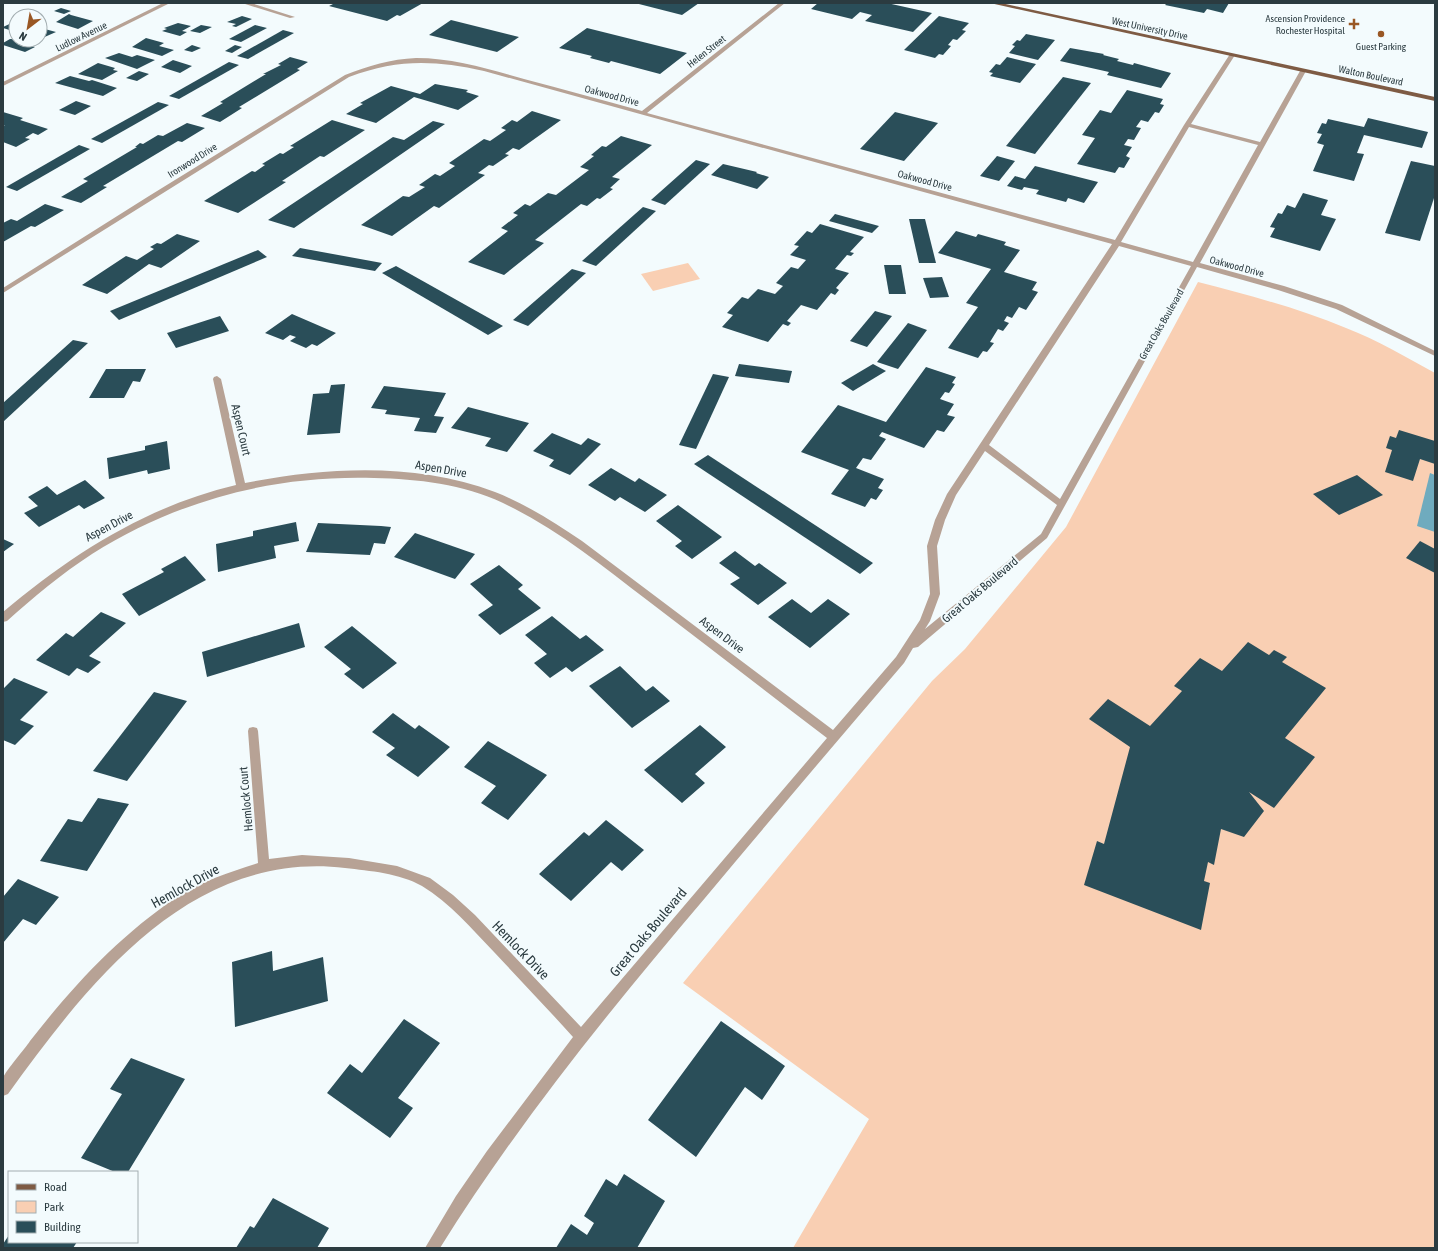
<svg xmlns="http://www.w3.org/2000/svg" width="1438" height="1251" viewBox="0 0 1438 1251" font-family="'Asap Condensed',sans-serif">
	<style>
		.green { fill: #f9cfb3 }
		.water { fill: #6fabbe }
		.building { fill: #2a4e59 }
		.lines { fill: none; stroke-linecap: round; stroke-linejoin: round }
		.minor { fill: #b7a295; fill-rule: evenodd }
		.major { fill: #7e5b44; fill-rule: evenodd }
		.poi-dot { fill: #995724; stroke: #f3fbfd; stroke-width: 1.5 }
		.labels { text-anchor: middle; stroke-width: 4; stroke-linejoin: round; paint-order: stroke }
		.far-poi-label { font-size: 10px; fill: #2b3b40; stroke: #f3fbfd; text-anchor: end }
		.far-street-label { font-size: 10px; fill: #2b3b40; stroke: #f3fbfd }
		.street-label { font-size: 12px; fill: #2b3b40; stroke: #f3fbfd }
		.near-street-label { font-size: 14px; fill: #2b3b40; stroke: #f3fbfd }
	</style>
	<rect width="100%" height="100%" fill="#f3fbfd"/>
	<!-- green -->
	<g class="green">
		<polygon points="688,263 700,279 653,291 641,274"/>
		<path d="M1198,282C1248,295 1298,308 1346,328C1377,340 1406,357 1435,373V1248H793L869,1119L683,983L932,681L965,649L1066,527Z"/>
	</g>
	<!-- water -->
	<polygon class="water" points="1430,473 1435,475 1435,532 1417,526"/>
	<!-- building -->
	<g class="building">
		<polygon points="335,3 423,3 400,16 397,15 387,21 329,6"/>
		<polygon points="635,3 699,3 682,15"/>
		<polygon points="818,3 887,3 932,13 913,32 865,21 872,15 860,12 852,19 811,9"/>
		<polygon points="1167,3 1229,3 1223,13 1207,9 1204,13 1165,5"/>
		<polygon points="61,8 71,11 64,14 54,11"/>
		<polygon points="69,14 71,15 93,21 78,29 56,22"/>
		<polygon points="242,16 252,19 236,27 232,26 236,24 227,22"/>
		<polygon points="939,16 969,23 962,30 966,31 957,40 953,39 948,45 951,46 943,55 939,54 935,58 904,50"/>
		<polygon points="451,20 519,37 497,52 429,35"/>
		<polygon points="16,21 16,32 3,28 3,27"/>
		<polygon points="40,23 46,25 41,28 56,32 40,39"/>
		<polygon points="178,23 191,26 182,31 187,32 180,36 162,31 167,29 164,28"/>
		<polygon points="201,25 212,27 200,33 190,31"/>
		<polygon points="255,25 267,28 241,42 229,39"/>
		<polygon points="587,28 687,53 660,74 611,61 609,63 590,58 592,56 559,48"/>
		<polygon points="283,30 294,33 248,59 237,56"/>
		<polygon points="1026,34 1055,40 1038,60 1009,53 1015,46 1012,45 1017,40 1020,41"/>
		<polygon points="146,38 164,43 159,46 174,50 162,56 132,47"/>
		<polygon points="10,39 30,40 39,43 32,46 35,47 25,52 3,45 3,43"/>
		<polygon points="192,45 201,48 192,52 184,50"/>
		<polygon points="235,45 242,47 232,53 225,51"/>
		<polygon points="1070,48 1104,54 1103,55 1119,59 1117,61 1133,65 1134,63 1171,73 1161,88 1107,75 1109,72 1060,61"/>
		<polygon points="119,53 132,57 137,55 155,60 137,69 105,58"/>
		<polygon points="290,57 308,62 297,69 300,70 239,107 242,108 220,122 201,116 223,103 220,102 266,74 263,74 281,65 278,64"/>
		<polygon points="1007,57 1036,64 1020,83 990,76 993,73 989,72 996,64 1000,65"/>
		<polygon points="173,60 192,66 180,73 161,67"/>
		<polygon points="229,62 239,65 179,99 169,96"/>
		<polygon points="98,63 115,68 113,70 118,71 102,80 78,74"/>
		<polygon points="139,71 149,74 137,81 126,78"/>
		<polygon points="70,76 89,81 92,80 117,88 103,96 55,83"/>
		<polygon points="1063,77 1091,83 1035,154 1006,146"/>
		<polygon points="435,84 468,90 466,92 479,96 458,110 414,97 376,123 346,114 363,104 360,103 391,86 420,94"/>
		<polygon points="1127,90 1163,99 1160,104 1164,105 1159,113 1155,112 1148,122 1141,120 1136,127 1141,128 1134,140 1128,139 1124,145 1132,147 1126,156 1130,158 1124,168 1119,167 1115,173 1077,164 1095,138 1082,135 1100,110 1111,113"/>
		<polygon points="76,101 91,106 75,115 59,110"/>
		<polygon points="158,102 169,105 102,143 91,139"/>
		<polygon points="532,111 561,120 519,150 513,148 505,154 509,155 493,166 489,165 478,173 485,175 439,208 434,206 392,236 361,225 403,196 409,197 425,187 419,185 435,174 440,176 455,166 449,163 484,139 490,141 506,130 501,128 512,120 517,122"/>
		<polygon points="3,112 23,118 20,120 48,129 38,135 33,133 25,138 30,139 16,147 3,142 3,126 5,125 3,125"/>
		<polygon points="895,112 938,123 904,161 860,149"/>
		<polygon points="1368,118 1428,132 1422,148 1364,135 1357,153 1364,154 1354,181 1313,171 1324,145 1317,143 1322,134 1317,133 1322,123 1326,124 1328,119 1364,127"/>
		<polygon points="332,120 365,130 324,157 320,156 282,181 286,182 238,213 204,201 252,171 255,172 265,165 262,164 280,153 283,154 294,147 290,146"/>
		<polygon points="433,121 445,124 294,228 268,220 393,137 404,140"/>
		<polygon points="187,123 205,128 182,142 178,141 103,186 107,187 81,203 61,197 88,181 83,179 137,147 135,147 140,143 143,144 158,135 163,136"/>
		<polygon points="621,136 652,145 612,177 620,179 610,188 613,189 600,199 597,198 587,206 581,204 535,240 544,243 504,275 468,262 508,231 501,228 518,215 513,213 525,204 530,206 548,193 556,195 589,170 580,167 594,156 591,155 602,146 606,147"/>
		<polygon points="79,145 90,149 17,191 6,187"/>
		<polygon points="997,156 1015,161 999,181 980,176"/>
		<polygon points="696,160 710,164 665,205 651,200"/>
		<polygon points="1411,161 1435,166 1435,195 1420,241 1385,233"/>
		<polygon points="723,164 757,172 756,173 769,177 757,189 711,175"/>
		<polygon points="1035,166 1098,182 1084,203 1068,198 1066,202 1036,194 1039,190 1024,187 1022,190 1007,186 1015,176 1025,179"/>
		<polygon points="1303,193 1328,200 1321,215 1336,219 1320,251 1270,237 1275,228 1270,227 1278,213 1282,214 1287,205 1295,208"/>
		<polygon points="45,204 64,210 35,227 31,226 3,242 3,223 11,219 17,221"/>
		<polygon points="643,207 656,211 596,266 582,261"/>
		<polygon points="835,214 879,226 872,233 829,221"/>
		<polygon points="909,219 925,219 936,263 919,263"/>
		<polygon points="820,224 864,237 850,252 854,253 851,256 847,255 835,269 849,273 836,288 839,290 835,295 831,293 817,310 801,305 787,321 791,323 788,326 783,324 768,342 722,327 733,315 727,313 742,297 748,299 758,289 775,294 783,286 776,283 791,267 798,269 806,260 790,255 799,246 794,245 807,231 812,233"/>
		<polygon points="956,231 976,237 978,234 1006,242 1004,245 1020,250 1004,272 1037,282 1032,290 1038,292 1026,310 1019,307 1012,318 1007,316 1004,321 1009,323 1003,331 998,329 990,342 994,343 987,352 983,351 978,358 948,348 978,307 966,303 991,269 938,253"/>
		<polygon points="177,234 200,241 161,268 149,264 107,294 82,285 126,256 137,260 154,249 150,247 157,243 161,244"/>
		<polygon points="300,248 382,263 375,271 292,256"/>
		<polygon points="258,250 267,257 119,320 110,311"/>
		<polygon points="884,265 901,265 906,294 889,294"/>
		<polygon points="396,266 503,326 488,335 382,273"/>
		<polygon points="572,269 586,273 528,326 513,320"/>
		<polygon points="942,277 949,297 930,298 923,278"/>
		<polygon points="875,311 892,316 867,347 850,341"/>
		<polygon points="292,314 336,333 317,346 312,344 306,348 290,341 296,337 290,335 283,340 265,333"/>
		<polygon points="220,316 229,331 176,348 167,333"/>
		<polygon points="908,323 927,330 898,369 877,362"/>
		<polygon points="73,340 88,343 3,422 3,403"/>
		<polygon points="739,364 792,371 789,383 735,376"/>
		<polygon points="873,364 886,371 853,391 841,383"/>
		<polygon points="926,367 956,377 952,383 955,384 949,393 945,392 940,399 954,404 947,415 955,417 944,432 937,430 924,448 882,432 879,436 886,439 871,460 863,458 856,468 884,479 878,488 883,490 876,500 871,498 865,507 831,494 849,470 801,452 838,405 886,422"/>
		<polygon points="106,369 146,369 140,382 133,381 124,398 89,398"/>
		<polygon points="713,374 729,377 696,449 679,445"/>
		<polygon points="345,384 340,433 307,435 313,394 329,393 331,385"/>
		<polygon points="384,386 446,393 434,416 444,417 436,433 414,431 420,418 385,414 387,410 371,408"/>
		<polygon points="468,407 529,423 507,452 485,446 491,438 451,428"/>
		<polygon points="1399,430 1435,441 1435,464 1420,459 1413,481 1385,472 1392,450 1386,448 1390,436 1396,438"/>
		<polygon points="552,433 581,445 588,438 601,444 570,475 549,466 554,460 533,451"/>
		<polygon points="167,441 170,469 148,474 147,470 109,479 107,458 145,450 145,446"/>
		<polygon points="708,455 873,563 860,574 694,464"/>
		<polygon points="611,468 635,482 639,478 667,495 645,512 620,497 615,501 588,485"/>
		<polygon points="1357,475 1383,495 1339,515 1313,494"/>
		<polygon points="85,480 105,498 84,509 79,505 39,527 24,513 38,506 28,497 47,486 57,495"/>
		<polygon points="678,505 722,537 692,559 675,546 682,541 656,521"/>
		<polygon points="296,522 299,541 274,546 276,558 218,572 216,544 253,536 253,531"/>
		<polygon points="318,523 381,526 391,527 385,544 374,543 370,555 306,552"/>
		<polygon points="415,533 475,554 455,579 394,557"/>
		<polygon points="3,539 14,544 3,552"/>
		<polygon points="1420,541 1435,549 1435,573 1406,558"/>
		<polygon points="735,551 755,566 759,563 787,583 758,605 730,584 740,578 719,563"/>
		<polygon points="185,556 206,580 139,616 122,594 164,572 161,569"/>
		<polygon points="499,565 523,585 518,589 541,608 500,635 478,615 493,605 470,584"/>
		<polygon points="792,599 811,613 828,599 850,614 810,648 768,617"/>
		<polygon points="101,612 126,623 89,656 101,662 88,673 77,668 69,676 36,660 66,633 73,637"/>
		<polygon points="552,616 580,639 586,635 604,650 572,672 566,667 550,678 534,663 547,654 525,635"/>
		<polygon points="299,623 305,647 207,677 202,652"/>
		<polygon points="352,626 397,663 363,689 344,674 351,669 324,647"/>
		<polygon points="1248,642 1269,655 1274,650 1287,657 1282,662 1326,688 1285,738 1315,757 1274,808 1249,792 1264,811 1244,837 1221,829 1214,865 1208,862 1204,881 1210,883 1201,930 1084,885 1097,841 1104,844 1130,747 1089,719 1108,699 1150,726 1182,691 1174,686 1200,658 1222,671"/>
		<polygon points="620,666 646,691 653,686 670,701 632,728 589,686"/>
		<polygon points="14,678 48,692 20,720 34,726 15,745 3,740 3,689"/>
		<polygon points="154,692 187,701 127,781 93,771"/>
		<polygon points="393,713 415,729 419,725 450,747 418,777 386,755 395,748 372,732"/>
		<polygon points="700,725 726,747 695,774 705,783 682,803 644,770"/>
		<polygon points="488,741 547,775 508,820 481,803 496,786 464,767"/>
		<polygon points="98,798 129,804 87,871 40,861 68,819 82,822"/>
		<polygon points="606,820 644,850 622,871 611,862 571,901 539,874 584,832 589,836"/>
		<polygon points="18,879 59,897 36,925 23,919 3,943 3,897"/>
		<polygon points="272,951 273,971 323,957 328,1001 235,1027 232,962"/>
		<polygon points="404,1019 440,1043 398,1098 413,1108 390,1138 327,1093 350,1064 362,1073"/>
		<polygon points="721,1021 785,1066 762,1100 745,1087 696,1157 648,1120"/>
		<polygon points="131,1058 185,1079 128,1172 115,1172 81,1158 122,1094 110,1089"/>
		<polygon points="624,1174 665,1201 637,1248 556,1248 571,1224 587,1235 594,1223 584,1216 606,1179 617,1186"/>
		<polygon points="273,1198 329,1228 317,1248 236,1248 250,1226 254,1228"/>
		<polygon points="9,1235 9,1242 77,1242 73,1248 3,1248 3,1244"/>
	</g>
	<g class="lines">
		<!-- minor -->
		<g class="minor">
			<polygon points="163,3 170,3 3,86 3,82"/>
			<polygon points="242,3 251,3 295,17 290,18"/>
			<path d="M779,3H785L647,113L1115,240L1184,125L1230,54L1235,55L1191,124L1260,142L1300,71L1305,70L1306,71L1200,263L1284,286L1342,305L1435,351V356L1336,309L1278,290L1197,267L1047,538L918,647L913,648L904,663C837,741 771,819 705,898C610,1010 518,1123 440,1248H425L456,1196L487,1151L573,1037C547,1008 520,980 494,952C472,929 450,903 422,886C399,873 370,871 345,868C190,850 89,982 8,1094L3,1096C3,1091 1,1082 3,1078C6,1070 25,1049 30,1041C73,986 119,936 177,897C202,881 230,872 258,863L248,731L249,728L253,727L257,728L258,731L269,859L302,855L349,858L397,866L430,878L453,895L475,915L581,1027L827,738C767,692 707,646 647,600C601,565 556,528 503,503C463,484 418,479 374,478C273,475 178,500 92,554C61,574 34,597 7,621L3,622V612C72,554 147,506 236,485L213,379L214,377L217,376L221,379L245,483C326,467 416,462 495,492C526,504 555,523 582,541L833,730L896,657L920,620L930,594L927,546L935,520L947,494L1112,244L484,71C434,60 397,59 349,77L3,293V288L149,196L345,75C368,66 391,59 416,58C453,58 489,69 524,79C563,89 602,100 642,111ZM1189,127L1258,145L1193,262L1121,242ZM1119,246L1191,266L1060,499L989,445ZM985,451L1057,505L1041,534L925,629L930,621L940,594L937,546L945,520L956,495Z"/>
		</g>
		<!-- major -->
		<polygon class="major" points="990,3 1001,3 1435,97 1435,101"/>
	</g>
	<!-- markers -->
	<g class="poi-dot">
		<path d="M1352 18h4v4h4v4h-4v4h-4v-4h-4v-4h4z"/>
		<circle cx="1381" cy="34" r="4"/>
	</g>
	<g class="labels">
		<!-- far-poi labels -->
		<g class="far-poi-label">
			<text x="1345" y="22">Ascension Providence<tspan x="1345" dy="12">Rochester Hospital</tspan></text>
			<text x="1381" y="50" text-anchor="middle">Guest Parking</text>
		</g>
		<!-- far-street labels -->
		<g class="far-street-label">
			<text transform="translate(1150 28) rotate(12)" y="4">West University Drive</text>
			<text transform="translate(81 36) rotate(-26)" y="4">Ludlow Avenue</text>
			<text transform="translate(706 51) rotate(-38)" y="4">Helen Street</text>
			<text transform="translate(1371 75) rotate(12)" y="4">Walton Boulevard</text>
			<text transform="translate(612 95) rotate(15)" y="4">Oakwood Drive</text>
			<text transform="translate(192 160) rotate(-32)" y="4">Ironwood Drive</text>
			<text transform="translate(925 180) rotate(15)" y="4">Oakwood Drive</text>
			<text transform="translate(1237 266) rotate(15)" y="4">Oakwood Drive</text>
			<text transform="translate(1161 324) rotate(-60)" y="4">Great Oaks Boulevard</text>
		</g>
		<!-- street labels -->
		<g class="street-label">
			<text transform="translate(241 430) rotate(77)" y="4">Aspen Court</text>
			<text transform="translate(441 469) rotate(10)" y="4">Aspen Drive</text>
			<text transform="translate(109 526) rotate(-28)" y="4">Aspen Drive</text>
			<text transform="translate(980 590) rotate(-40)" y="4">Great Oaks Boulevard</text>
			<text transform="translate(722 635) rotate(37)" y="4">Aspen Drive</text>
			<text transform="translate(246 799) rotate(-95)" y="4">Hemlock Court</text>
		</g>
		<!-- near-street labels -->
		<g class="near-street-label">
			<text transform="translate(185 886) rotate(-29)" y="5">Hemlock Drive</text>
			<text transform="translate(648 932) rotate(-50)" y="5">Great Oaks Boulevard</text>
			<text transform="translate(521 950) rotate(46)" y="5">Hemlock Drive</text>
		</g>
	</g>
	<!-- border -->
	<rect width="1438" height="1251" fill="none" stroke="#2b3b40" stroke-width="8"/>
	<!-- legend -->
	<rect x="8" y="1171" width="130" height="72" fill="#f3fbfd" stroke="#a3aeb1"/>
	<rect x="16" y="1184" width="20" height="6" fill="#7e5b44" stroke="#a3aeb1"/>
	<text x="44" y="1191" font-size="12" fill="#2b3b40">Road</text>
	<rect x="16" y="1201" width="20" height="12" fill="#f9cfb3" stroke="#a3aeb1"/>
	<text x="44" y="1211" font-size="12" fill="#2b3b40">Park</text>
	<rect x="16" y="1221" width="20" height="12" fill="#2a4e59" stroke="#a3aeb1"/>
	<text x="44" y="1231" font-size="12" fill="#2b3b40">Building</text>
	<!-- north arrow -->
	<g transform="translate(28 28) rotate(211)"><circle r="19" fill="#f3fbfd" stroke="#a3aeb1"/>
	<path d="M0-3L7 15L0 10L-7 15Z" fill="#995724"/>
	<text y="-6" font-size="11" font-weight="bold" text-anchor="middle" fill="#2b3b40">N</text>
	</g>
</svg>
